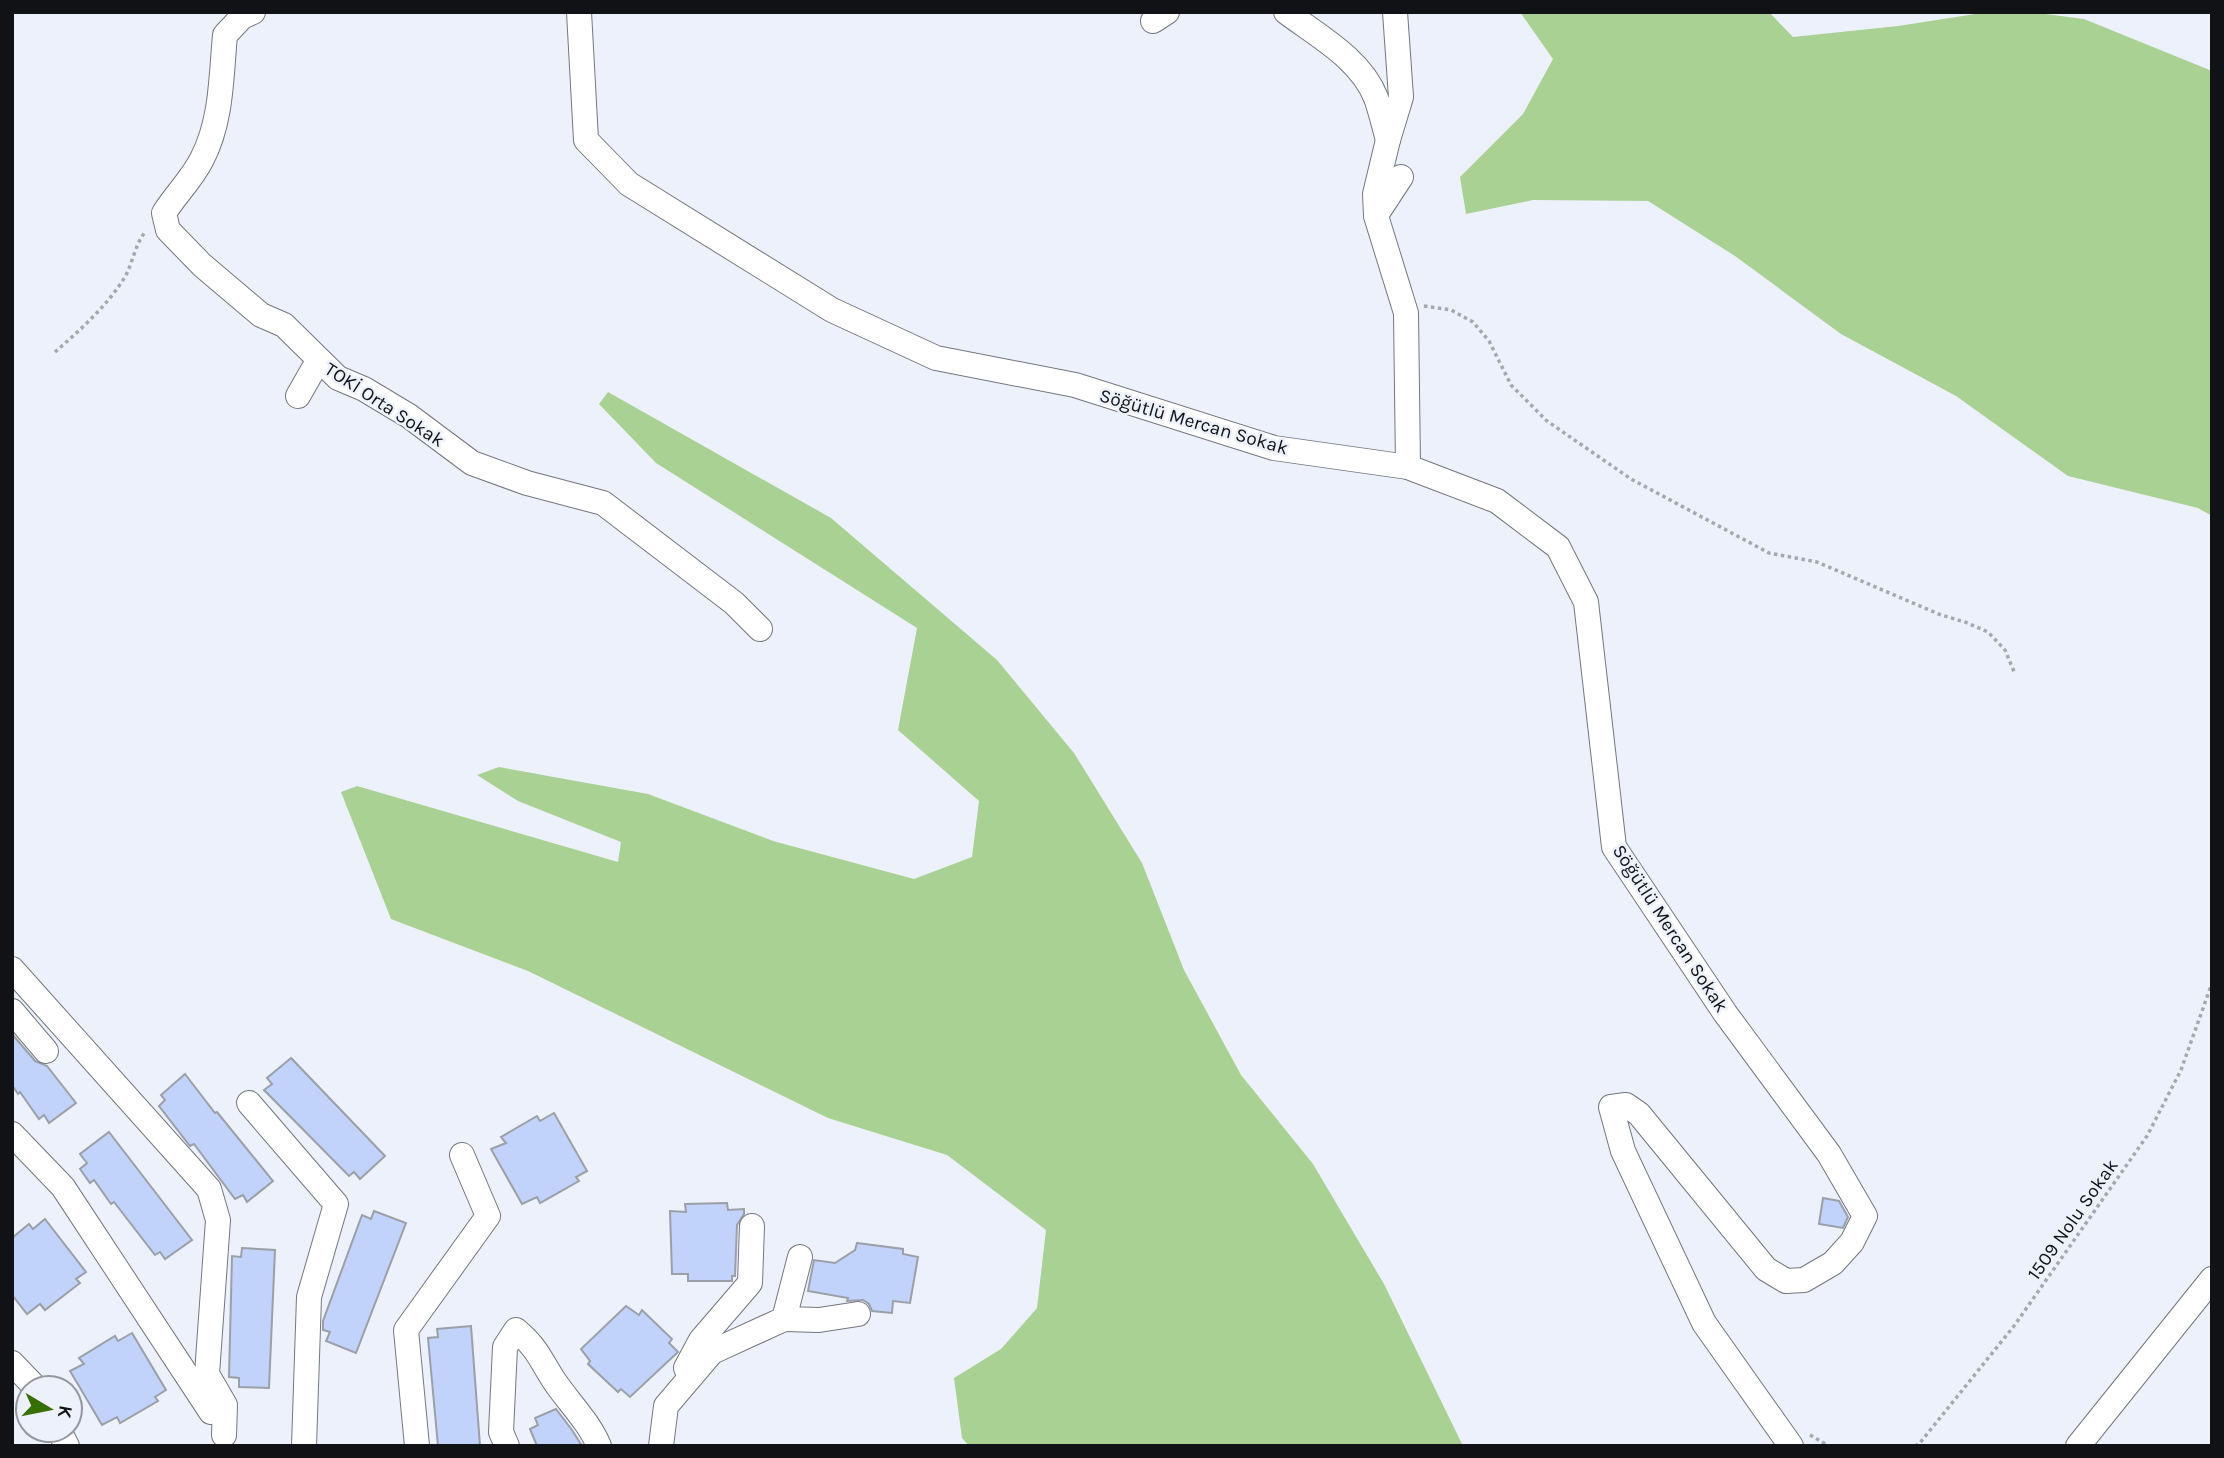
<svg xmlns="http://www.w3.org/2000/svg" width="2224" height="1458" viewBox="0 0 2224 1458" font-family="Karla,sans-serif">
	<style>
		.green { fill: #a9d194 }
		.building { fill: #c1d3fa; stroke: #9b9fa8; stroke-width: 2 }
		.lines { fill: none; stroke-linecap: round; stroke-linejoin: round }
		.minor-casing { stroke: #73777f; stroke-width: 26 }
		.path { stroke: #a5a8b0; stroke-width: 3.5; stroke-dasharray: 3.5 3.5; stroke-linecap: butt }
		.minor { stroke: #fff; stroke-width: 24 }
		.labels { text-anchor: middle; stroke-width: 5; stroke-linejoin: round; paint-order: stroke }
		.street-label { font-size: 19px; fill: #111215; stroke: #edf1fb }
	</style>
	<rect width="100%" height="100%" fill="#edf1fb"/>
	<!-- green -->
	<g class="green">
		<polygon points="1520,12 1769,12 1793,37 1898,26 1988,12 2030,12 2084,19 2212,71 2212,516 2198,508 2068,476 1956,396 1841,334 1735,256 1648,201 1533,200 1466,214 1460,177 1523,114 1553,59"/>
		<polygon points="608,392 831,518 997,660 1074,753 1142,863 1184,970 1241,1075 1313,1164 1384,1284 1463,1446 969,1446 962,1438 954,1378 1001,1349 1037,1308 1046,1230 947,1155 828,1118 528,971 391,919 341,792 357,786 618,862 621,842 518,801 477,775 499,767 648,794 773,841 914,879 972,857 979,801 898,730 917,628 656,463 599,404"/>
	</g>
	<!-- building -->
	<g class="building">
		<polygon points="12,1034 35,1061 47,1066 76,1103 49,1123 44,1115 39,1119 20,1092 18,1094 12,1085"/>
		<polygon points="291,1058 385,1156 360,1179 354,1172 349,1176 264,1090 272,1084 267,1078"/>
		<polygon points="185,1074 215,1113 217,1112 273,1181 247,1202 243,1195 235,1199 194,1144 190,1146 159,1106 165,1100 161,1095"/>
		<polygon points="554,1113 587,1171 576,1177 579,1181 540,1203 537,1197 522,1204 491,1149 506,1143 501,1137 537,1116 540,1121"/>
		<polygon points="109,1132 192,1240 165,1259 160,1252 155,1255 114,1202 111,1204 94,1180 90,1183 80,1169 87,1163 80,1154"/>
		<polygon points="1823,1198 1839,1201 1848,1217 1843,1228 1819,1224"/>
		<polygon points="727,1203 728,1210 744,1209 744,1214 737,1225 735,1276 732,1276 732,1281 688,1281 688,1274 672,1274 670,1211 686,1212 685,1204"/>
		<polygon points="374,1211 406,1223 356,1353 326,1341 330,1332 323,1330 323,1321 362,1215 371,1219"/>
		<polygon points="45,1219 86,1272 76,1279 80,1283 45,1310 40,1304 27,1314 12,1295 12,1238 29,1224 33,1229"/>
		<polygon points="857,1243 903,1249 903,1254 918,1257 910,1303 893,1301 892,1313 872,1311 869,1304 863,1300 847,1301 848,1298 808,1291 814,1260 835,1263 855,1250"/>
		<polygon points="242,1248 275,1250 269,1388 239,1387 239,1378 229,1377 232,1256 241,1257"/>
		<polygon points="626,1306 639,1315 642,1310 672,1339 669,1343 678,1352 630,1397 621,1389 618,1392 588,1364 590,1361 581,1349"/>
		<polygon points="471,1326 480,1446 438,1446 428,1338 438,1337 437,1329"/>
		<polygon points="132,1333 166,1390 155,1397 158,1401 120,1423 117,1417 102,1425 70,1371 84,1364 79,1358 115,1336 118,1341"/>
		<polygon points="556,1409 572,1430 582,1446 537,1446 530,1429 538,1425 535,1418"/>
	</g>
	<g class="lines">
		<!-- minor casing -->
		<g class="minor-casing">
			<g id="minor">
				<path d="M253,12L242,17L225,35C221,77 222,120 202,159C192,179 176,194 164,213L168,230L202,265L261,315L284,325L338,378L364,389L409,416L472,463L527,483L603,503L734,603L760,629"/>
				<polyline points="579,12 586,140 629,184 832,310 936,358 1075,385 1274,448 1408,467 1497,501 1558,547 1586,602 1614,847 1725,1013 1829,1154 1865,1216 1852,1242 1833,1263 1804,1280 1786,1281 1766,1269 1639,1114 1626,1105 1611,1107 1623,1151 1704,1323 1791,1446"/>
				<path d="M1286,12C1318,36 1361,59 1376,98C1381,112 1384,126 1388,140"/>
				<polyline points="1395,12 1401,97 1388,140 1375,194 1376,216 1406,313 1408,467"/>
				<polyline points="1153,21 1167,12"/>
				<polyline points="1376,215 1401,177"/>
				<polyline points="298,396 318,361"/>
				<polyline points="12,969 209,1189 218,1220 207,1374 225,1405 224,1435"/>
				<polyline points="12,1011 46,1051"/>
				<polyline points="249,1103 336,1204 309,1297 304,1446"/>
				<polyline points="12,1134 63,1187 211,1412"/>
				<polyline points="784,1319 819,1320 858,1314"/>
				<polyline points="12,1363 36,1388"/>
				<polyline points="686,1368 701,1340 750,1283 752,1226"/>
				<polyline points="59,1430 67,1446"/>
				<polyline points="417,1446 406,1330 488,1216 462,1155"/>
				<path d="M507,1446L501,1432L505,1347L516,1330C537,1347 541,1361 555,1382C570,1404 589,1422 599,1446"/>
				<polyline points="661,1446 666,1406 712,1352 784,1319 800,1257"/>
				<polyline points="2078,1446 2212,1279"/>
			</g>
		</g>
		<!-- path -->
		<g class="path">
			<polyline points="1424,306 1451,310 1473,322 1489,341 1511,385 1547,421 1631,479 1769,553 1817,562 1941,615 1965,622 1988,632 2005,650 2015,674"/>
			<path d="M55,352C79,331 105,308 123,280C133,265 134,245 146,231"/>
			<polyline points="1810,1435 1829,1446"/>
			<polyline points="1915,1446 1919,1444 2014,1326 2147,1136 2181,1070 2212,983"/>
		</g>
		<!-- minor -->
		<use href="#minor" class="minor"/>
	</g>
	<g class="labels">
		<!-- street labels -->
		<g class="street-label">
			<text transform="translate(385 404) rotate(33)" y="7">TOKİ Orta Sokak</text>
			<text transform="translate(1194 421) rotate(16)" y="7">Söğütlü Mercan Sokak</text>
			<text transform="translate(1671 928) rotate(57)" y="7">Söğütlü Mercan Sokak</text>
			<text transform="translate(2072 1219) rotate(-55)" y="7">1509 Nolu Sokak</text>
		</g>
	</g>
	<!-- border -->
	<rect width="2224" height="1458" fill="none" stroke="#111215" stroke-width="28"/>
	<!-- north arrow -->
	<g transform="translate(49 1409) rotate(100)"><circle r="33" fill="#edf1fb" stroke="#95989f" stroke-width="2"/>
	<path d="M0-5L12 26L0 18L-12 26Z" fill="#367000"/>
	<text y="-10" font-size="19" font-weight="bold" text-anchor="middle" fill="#111215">K</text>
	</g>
</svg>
